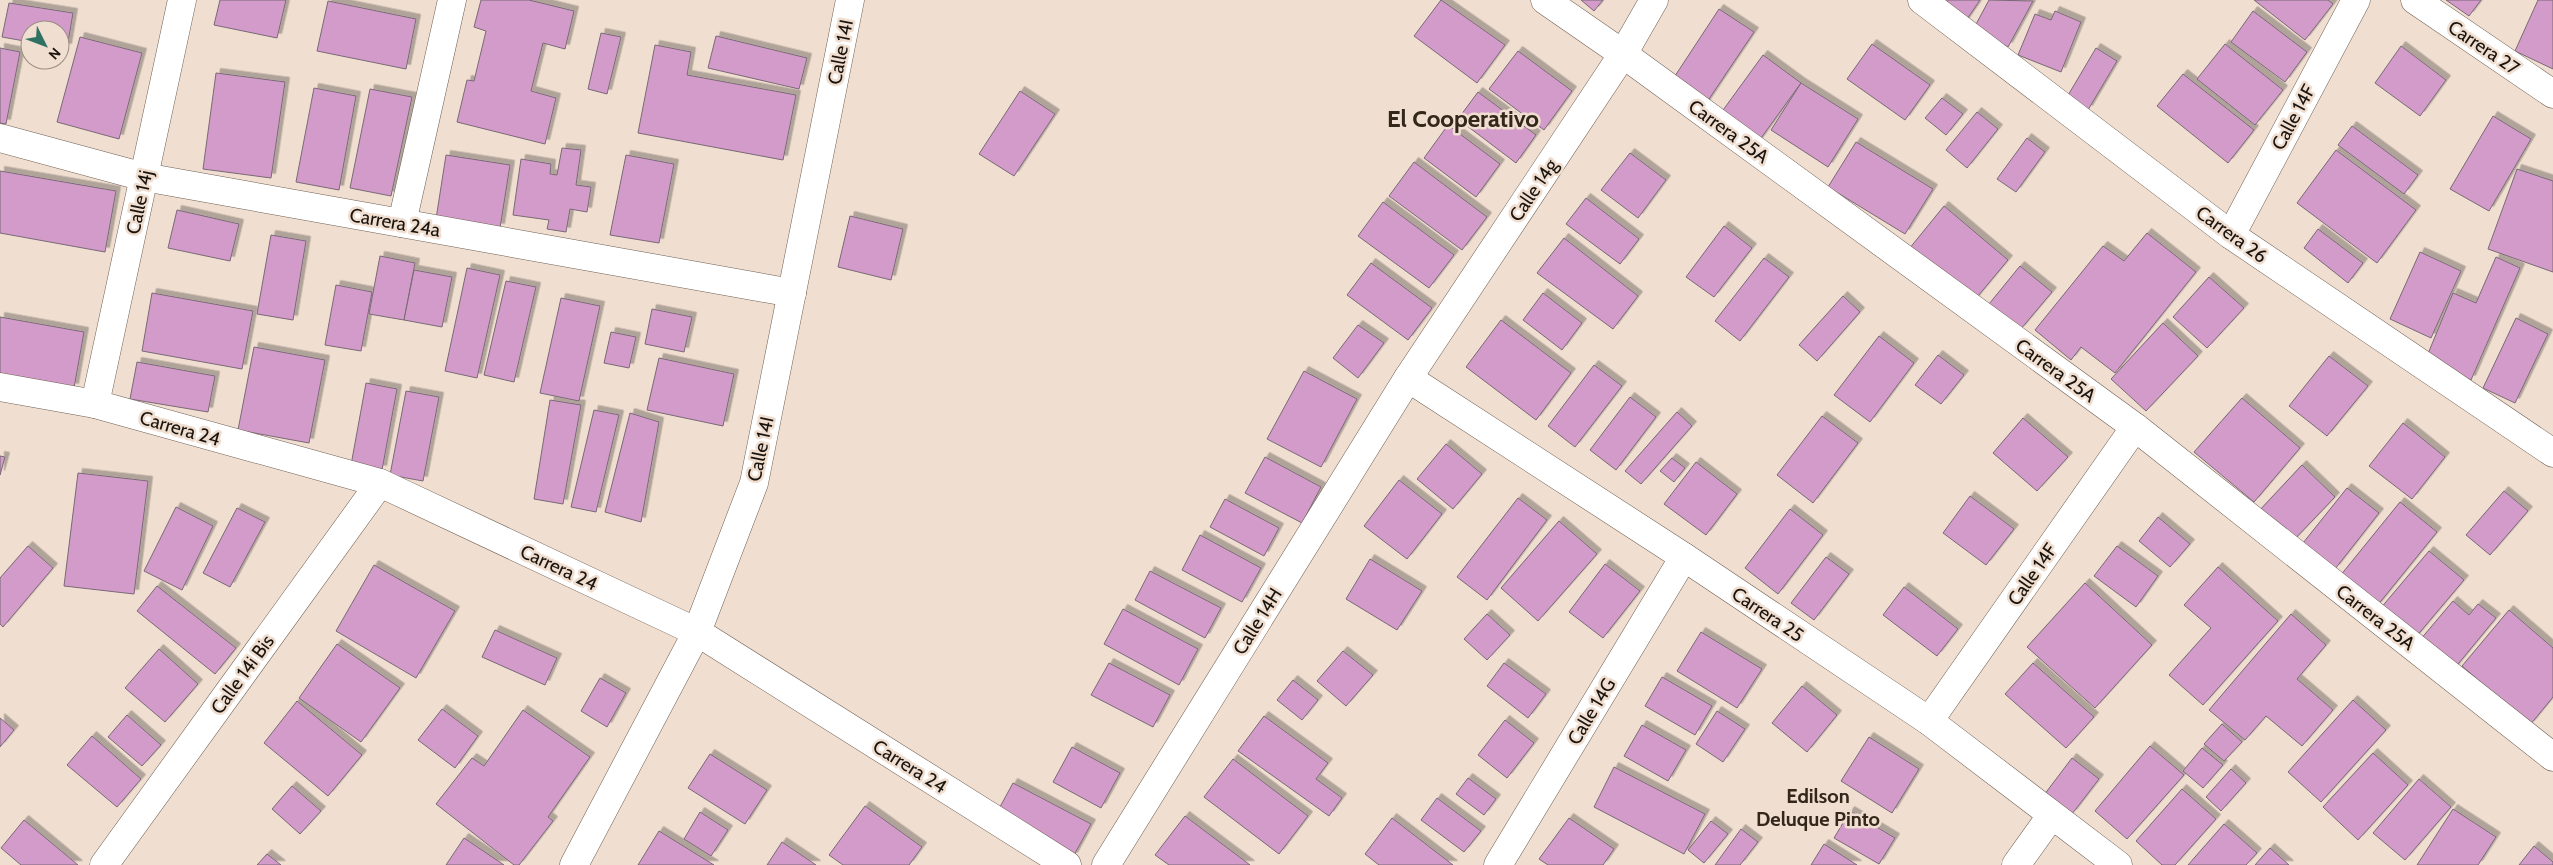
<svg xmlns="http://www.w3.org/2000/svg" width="2553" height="865" viewBox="0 0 2553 865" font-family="Cabin,sans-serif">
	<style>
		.building { fill: #d39bca; stroke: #796976; filter: url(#shadow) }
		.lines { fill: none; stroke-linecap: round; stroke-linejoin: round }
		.street-casing { stroke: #6f6054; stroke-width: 29 }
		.street { stroke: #fff; stroke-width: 28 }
		.labels { text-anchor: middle; stroke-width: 5; stroke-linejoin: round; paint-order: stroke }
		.street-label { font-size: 19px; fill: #1a140f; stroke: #f0ded0 }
		.neighbourhood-label { font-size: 20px; font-weight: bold; fill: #33261b; stroke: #f0ded0 }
		.district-label { font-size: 24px; font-weight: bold; fill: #33261b; stroke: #f0ded0 }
	</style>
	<defs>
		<filter id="shadow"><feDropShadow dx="4.5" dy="-4.5" stdDeviation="0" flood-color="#0004"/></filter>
	</defs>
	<rect width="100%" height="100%" fill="#f0ded0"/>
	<!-- building -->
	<g class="building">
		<polygon points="220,0 286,0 277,38 214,25"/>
		<polygon points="481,0 529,0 574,11 565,49 543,43 531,91 556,98 545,144 457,122 467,80 474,81 486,31 474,27"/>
		<polygon points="1441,0 1505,45 1477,83 1414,36"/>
		<polygon points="1581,0 1603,0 1594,11"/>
		<polygon points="1928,0 1980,0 1963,25"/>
		<polygon points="1989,0 2033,1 2008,47 1974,28"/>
		<polygon points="2254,0 2328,0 2333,4 2305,40"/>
		<polygon points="2446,0 2481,0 2469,16"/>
		<polygon points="2538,0 2553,0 2553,69 2515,51"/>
		<polygon points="328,1 416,19 406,69 317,51"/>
		<polygon points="9,3 73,13 67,48 60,47 60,30 30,30 30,42 2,37"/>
		<polygon points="1719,9 1754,32 1705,105 1671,82"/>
		<polygon points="2055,11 2081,22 2061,72 2018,55 2035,14 2051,20"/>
		<polygon points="2253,11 2307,52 2285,82 2231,42"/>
		<polygon points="601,33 621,37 607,94 588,89"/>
		<polygon points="716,36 807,58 799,89 708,68"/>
		<polygon points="80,37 142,53 119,139 57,122"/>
		<polygon points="1872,44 1930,85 1905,120 1847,79"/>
		<polygon points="2225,44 2283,90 2255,125 2197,79"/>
		<polygon points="655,45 691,52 687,75 796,95 783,160 638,133"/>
		<polygon points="2401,46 2446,80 2420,116 2375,83"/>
		<polygon points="0,48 20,52 6,124 0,123"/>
		<polygon points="2096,48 2117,61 2088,110 2067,97"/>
		<polygon points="1518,51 1572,91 1544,130 1489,89"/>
		<polygon points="1763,55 1801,83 1756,145 1718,117"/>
		<polygon points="216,73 285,82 271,178 203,169"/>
		<polygon points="2183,74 2254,130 2228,163 2157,106"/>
		<polygon points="1801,83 1858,119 1828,167 1771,130"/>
		<polygon points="314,88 356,96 339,190 296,182"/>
		<polygon points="370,89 412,97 391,196 350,188"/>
		<polygon points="1020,91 1055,114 1014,176 979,154"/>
		<polygon points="1478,92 1536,135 1516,163 1458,119"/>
		<polygon points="1942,98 1963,114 1946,135 1925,118"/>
		<polygon points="1977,112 1998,129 1967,168 1946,150"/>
		<polygon points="2493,116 2531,139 2489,211 2450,189"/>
		<polygon points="1448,125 1500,164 1476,197 1424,158"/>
		<polygon points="2352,126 2418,175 2404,194 2338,145"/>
		<polygon points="2027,138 2045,152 2016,192 1997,179"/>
		<polygon points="1856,142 1933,189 1905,234 1828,187"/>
		<polygon points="562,148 581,150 576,185 591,187 587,212 570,209 566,232 547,229 549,220 513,215 521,159 551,164 550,174 557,175"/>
		<polygon points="2336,150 2416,210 2377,263 2297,203"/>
		<polygon points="1630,153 1666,180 1638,218 1601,190"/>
		<polygon points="446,155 510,165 500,228 436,219"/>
		<polygon points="626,155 674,164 659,243 610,235"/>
		<polygon points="1414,162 1487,217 1462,250 1389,196"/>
		<polygon points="2517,169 2553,181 2553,272 2488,249"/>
		<polygon points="0,171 116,191 105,252 0,233"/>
		<polygon points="1586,198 1639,239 1620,264 1566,224"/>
		<polygon points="1383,202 1454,255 1429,288 1358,236"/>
		<polygon points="1944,206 2008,260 1973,302 1909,249"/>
		<polygon points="177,210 239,224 230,261 168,248"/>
		<polygon points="850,216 903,229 891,280 838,267"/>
		<polygon points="1724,226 1752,248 1714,297 1686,277"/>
		<polygon points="2318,229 2363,263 2348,283 2304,248"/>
		<polygon points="2147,233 2196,272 2115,373 2081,347 2071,360 2035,330 2103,246 2124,261"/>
		<polygon points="271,235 306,241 293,320 257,314"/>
		<polygon points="1564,238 1638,296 1613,329 1537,273"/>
		<polygon points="2420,252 2461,271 2431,338 2390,319"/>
		<polygon points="380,256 415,263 404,320 369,314"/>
		<polygon points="2496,257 2520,268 2471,380 2425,361 2453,293 2476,303"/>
		<polygon points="1764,258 1789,277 1740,341 1715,321"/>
		<polygon points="1371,263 1432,308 1408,340 1347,295"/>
		<polygon points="2020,266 2052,292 2020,330 1989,304"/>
		<polygon points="467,268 500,275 477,378 445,371"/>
		<polygon points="414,270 452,277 442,327 404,320"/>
		<polygon points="2209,277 2244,308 2207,348 2173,317"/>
		<polygon points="506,281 536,287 514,382 484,375"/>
		<polygon points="336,285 372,292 361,351 325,345"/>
		<polygon points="152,293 253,311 242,369 142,351"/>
		<polygon points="1543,293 1582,323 1562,350 1523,320"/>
		<polygon points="1843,296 1860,312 1817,361 1799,345"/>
		<polygon points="561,298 600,306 579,401 540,393"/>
		<polygon points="652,309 692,317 684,352 645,344"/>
		<polygon points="0,317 84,332 74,388 0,375"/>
		<polygon points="2516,318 2548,334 2515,403 2483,388"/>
		<polygon points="1501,320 1571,373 1536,420 1466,367"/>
		<polygon points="2163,323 2198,356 2146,411 2111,379"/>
		<polygon points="1358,325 1384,343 1358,378 1333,358"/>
		<polygon points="611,332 636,337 629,368 604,363"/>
		<polygon points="1879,336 1914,363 1870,422 1834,395"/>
		<polygon points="254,347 325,360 309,443 238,430"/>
		<polygon points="1938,355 1964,375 1941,404 1915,385"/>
		<polygon points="2329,356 2368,386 2327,436 2289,406"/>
		<polygon points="659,358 734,374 723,426 647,410"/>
		<polygon points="137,362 215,376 208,412 130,399"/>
		<polygon points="1594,365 1622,386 1575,447 1548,426"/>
		<polygon points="1304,371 1357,399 1321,467 1267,439"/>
		<polygon points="366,383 397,389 382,470 351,465"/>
		<polygon points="406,391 439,397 423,481 390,475"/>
		<polygon points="1630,397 1656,417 1616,470 1590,450"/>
		<polygon points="2242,398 2300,448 2254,502 2194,452"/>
		<polygon points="550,400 581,405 563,504 534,499"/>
		<polygon points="594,410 619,415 596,512 571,507"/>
		<polygon points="1677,412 1692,426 1641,484 1625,471"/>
		<polygon points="630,413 659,422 641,522 605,512"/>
		<polygon points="1822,416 1858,443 1813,503 1777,475"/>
		<polygon points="2023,418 2068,457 2037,491 1993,453"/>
		<polygon points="2403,423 2445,457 2412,499 2369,466"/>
		<polygon points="1446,444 1482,474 1453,509 1417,479"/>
		<polygon points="0,456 5,457 0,475"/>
		<polygon points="1265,457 1321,487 1302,523 1245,493"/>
		<polygon points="1672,458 1685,468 1674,482 1660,471"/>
		<polygon points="1696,462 1737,494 1706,535 1664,504"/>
		<polygon points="2302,465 2335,497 2291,543 2258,512"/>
		<polygon points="78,473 148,481 134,594 64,586"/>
		<polygon points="1399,480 1442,514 1407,559 1364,526"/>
		<polygon points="2347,488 2379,513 2335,569 2303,543"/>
		<polygon points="2504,491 2528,511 2490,555 2466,535"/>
		<polygon points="1970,496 2014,529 1986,565 1943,533"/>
		<polygon points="1518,498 1547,520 1487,600 1457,577"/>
		<polygon points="1225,499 1279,528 1264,556 1210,527"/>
		<polygon points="2400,502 2437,532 2377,606 2340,576"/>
		<polygon points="176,507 213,526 182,590 144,571"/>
		<polygon points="237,508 265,522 230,587 203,573"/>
		<polygon points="1790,509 1823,535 1778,594 1745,568"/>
		<polygon points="2158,517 2190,544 2170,567 2139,541"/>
		<polygon points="1559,521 1597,554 1538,621 1501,588"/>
		<polygon points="1200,535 1261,568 1242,602 1182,570"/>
		<polygon points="28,546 53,568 3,627 0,624 0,578"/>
		<polygon points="2117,546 2158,576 2136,607 2094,576"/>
		<polygon points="2429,551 2464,580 2415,638 2380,609"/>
		<polygon points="1826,557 1849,574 1814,620 1791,603"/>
		<polygon points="1370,559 1422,591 1397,630 1346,599"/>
		<polygon points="1605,564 1640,591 1603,638 1569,612"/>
		<polygon points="374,565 455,611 416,678 336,631"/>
		<polygon points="2218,567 2278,621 2203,705 2169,675 2211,628 2184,605"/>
		<polygon points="1150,571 1221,608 1205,638 1135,600"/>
		<polygon points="2085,583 2152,645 2095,708 2027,647"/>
		<polygon points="157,586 236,648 215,674 137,611"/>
		<polygon points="1904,587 1958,629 1937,656 1883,615"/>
		<polygon points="2453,601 2469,615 2478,604 2496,618 2454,669 2420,640"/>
		<polygon points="1123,609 1198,649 1179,685 1104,644"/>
		<polygon points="2509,610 2553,648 2553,697 2530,725 2462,666"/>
		<polygon points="1487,614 1510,635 1487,660 1464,639"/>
		<polygon points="2291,614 2326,645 2297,679 2333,710 2302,746 2266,716 2245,740 2209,710"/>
		<polygon points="495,630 557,658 545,685 482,657"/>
		<polygon points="1701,632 1762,669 1737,708 1677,671"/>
		<polygon points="337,644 400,688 361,742 299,698"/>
		<polygon points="159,649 198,684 165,722 125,688"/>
		<polygon points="1343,651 1373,675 1346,706 1317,681"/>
		<polygon points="1109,663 1170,695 1153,727 1091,695"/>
		<polygon points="1504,663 1546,694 1528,718 1487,686"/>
		<polygon points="2033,663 2094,717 2066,748 2005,694"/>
		<polygon points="1662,677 1712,706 1695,735 1645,706"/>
		<polygon points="600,678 626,693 607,727 581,711"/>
		<polygon points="1293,680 1318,700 1302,720 1277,700"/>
		<polygon points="1802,686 1837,715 1807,752 1772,723"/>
		<polygon points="2353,700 2386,730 2321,802 2288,772"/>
		<polygon points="297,701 362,755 328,796 264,743"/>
		<polygon points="442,709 478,736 455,768 418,740"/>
		<polygon points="523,710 590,757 548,817 553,821 519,865 514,865 436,804 472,758 484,766"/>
		<polygon points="1717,711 1745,729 1723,762 1696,744"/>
		<polygon points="127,715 161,745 142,766 108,737"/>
		<polygon points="1264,716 1328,763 1316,779 1342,798 1329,816 1238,751"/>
		<polygon points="0,718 14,730 0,747"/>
		<polygon points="1505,720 1534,743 1507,778 1478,755"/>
		<polygon points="2222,724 2242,742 2224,761 2204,744"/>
		<polygon points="1642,725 1686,750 1668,781 1624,756"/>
		<polygon points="92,736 141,779 117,807 67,765"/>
		<polygon points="1869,737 1919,769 1892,813 1841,781"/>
		<polygon points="2150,746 2184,775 2127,839 2095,811"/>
		<polygon points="1072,747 1120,773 1101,808 1053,782"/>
		<polygon points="2202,748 2223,765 2203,788 2183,771"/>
		<polygon points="2373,753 2408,785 2358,840 2323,807"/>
		<polygon points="710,754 767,790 745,824 688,788"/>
		<polygon points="2072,758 2099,779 2072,814 2044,795"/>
		<polygon points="1233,759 1308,816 1279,854 1204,797"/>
		<polygon points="1614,767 1705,814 1684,854 1594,807"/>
		<polygon points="2231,769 2246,783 2221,811 2206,797"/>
		<polygon points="1468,778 1496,799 1484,815 1456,794"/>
		<polygon points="2419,779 2451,807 2405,860 2373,833"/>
		<polygon points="1013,783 1091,824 1073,857 995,816"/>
		<polygon points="292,786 321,811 300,834 272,809"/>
		<polygon points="2182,789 2216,819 2175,865 2162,865 2136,841"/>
		<polygon points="1437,798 1481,831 1464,852 1421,820"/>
		<polygon points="865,806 922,847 909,865 843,865 829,855"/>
		<polygon points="2453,809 2496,837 2478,865 2417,865"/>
		<polygon points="1850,811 1895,838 1879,864 1834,838"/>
		<polygon points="700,812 728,830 711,856 684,839"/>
		<polygon points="1185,816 1250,865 1169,865 1155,855"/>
		<polygon points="1392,818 1453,865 1379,865 1365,854"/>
		<polygon points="1569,818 1614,849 1603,865 1548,865 1539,859"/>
		<polygon points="24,820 78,865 21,865 1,848"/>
		<polygon points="1711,821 1728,834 1704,863 1688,850"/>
		<polygon points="2224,824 2257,853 2246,865 2188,865"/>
		<polygon points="1741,829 1758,842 1740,865 1715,865"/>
		<polygon points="659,831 714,865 638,865"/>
		<polygon points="464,838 504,865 446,865"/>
		<polygon points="782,842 816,865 767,865"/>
		<polygon points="1824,844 1857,865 1811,865"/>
		<polygon points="2534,846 2553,862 2553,865 2519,865"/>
		<polygon points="2270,848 2289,865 2255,865"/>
		<polygon points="267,854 281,865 257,865"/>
	</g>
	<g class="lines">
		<!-- street casing -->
		<g class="street-casing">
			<g id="street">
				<polyline points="1545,0 1623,54 2135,427 2553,757"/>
				<polyline points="1922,0 2231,235 2553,453"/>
				<polyline points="2415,0 2553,94"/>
				<polyline points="0,138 144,177 792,293"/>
				<polyline points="402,223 452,0"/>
				<polyline points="2231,235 2356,0"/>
				<polyline points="1408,378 1684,557 1929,721 2118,865"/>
				<polyline points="0,387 95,404 380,483 697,632 1067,865"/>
				<polyline points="95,404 182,0"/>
				<polyline points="1929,721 2135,427"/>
				<polyline points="104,865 380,483"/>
				<polyline points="574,865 697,632 754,483 850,0"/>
				<polyline points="1106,865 1408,378 1623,54 1654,0"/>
				<polyline points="1498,865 1684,557"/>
				<polyline points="2016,865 2051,816"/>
			</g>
		</g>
		<!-- street -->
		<use href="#street" class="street"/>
	</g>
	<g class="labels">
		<!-- street labels -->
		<g class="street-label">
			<text transform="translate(2484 47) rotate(34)" y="7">Carrera 27</text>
			<text transform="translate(840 52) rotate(-79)" y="7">Calle 14I</text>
			<text transform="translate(2293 117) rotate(-62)" y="7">Calle 14F</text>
			<text transform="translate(1729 131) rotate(36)" y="7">Carrera 25A</text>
			<text transform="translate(1533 190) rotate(-56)" y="7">Calle 14g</text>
			<text transform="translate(139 202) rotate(-78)" y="7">Calle 14j</text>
			<text transform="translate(395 222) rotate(10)" y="7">Carrera 24a</text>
			<text transform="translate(2232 234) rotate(36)" y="7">Carrera 26</text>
			<text transform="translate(2056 370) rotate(36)" y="7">Carrera 25A</text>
			<text transform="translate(180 428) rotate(16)" y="7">Carrera 24</text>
			<text transform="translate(760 449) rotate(-78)" y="7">Calle 14I</text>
			<text transform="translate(559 567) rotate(25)" y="7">Carrera 24</text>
			<text transform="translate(2032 574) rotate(-55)" y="7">Calle 14F</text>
			<text transform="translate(1768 614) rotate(34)" y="7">Carrera 25</text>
			<text transform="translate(2376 617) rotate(38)" y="7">Carrera 25A</text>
			<text transform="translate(1257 621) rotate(-58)" y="7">Calle 14H</text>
			<text transform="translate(242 674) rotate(-54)" y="7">Calle 14i Bis</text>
			<text transform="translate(1591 711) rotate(-59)" y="7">Calle 14G</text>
			<text transform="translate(910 766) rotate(32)" y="7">Carrera 24</text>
		</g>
		<!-- neighbourhood labels -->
		<g class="neighbourhood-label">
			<text x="1818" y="803">Edilson<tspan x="1818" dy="23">Deluque Pinto</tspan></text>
		</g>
		<!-- district labels -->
		<g class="district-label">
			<text x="1463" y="127">El Cooperativo</text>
		</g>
	</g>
	<!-- north arrow -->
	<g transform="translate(45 45) rotate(132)"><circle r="24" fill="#f0ded0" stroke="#9a8d83"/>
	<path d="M0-4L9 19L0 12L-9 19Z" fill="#2f7263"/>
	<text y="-8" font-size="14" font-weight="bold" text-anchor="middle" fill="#1a140f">N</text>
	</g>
</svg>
